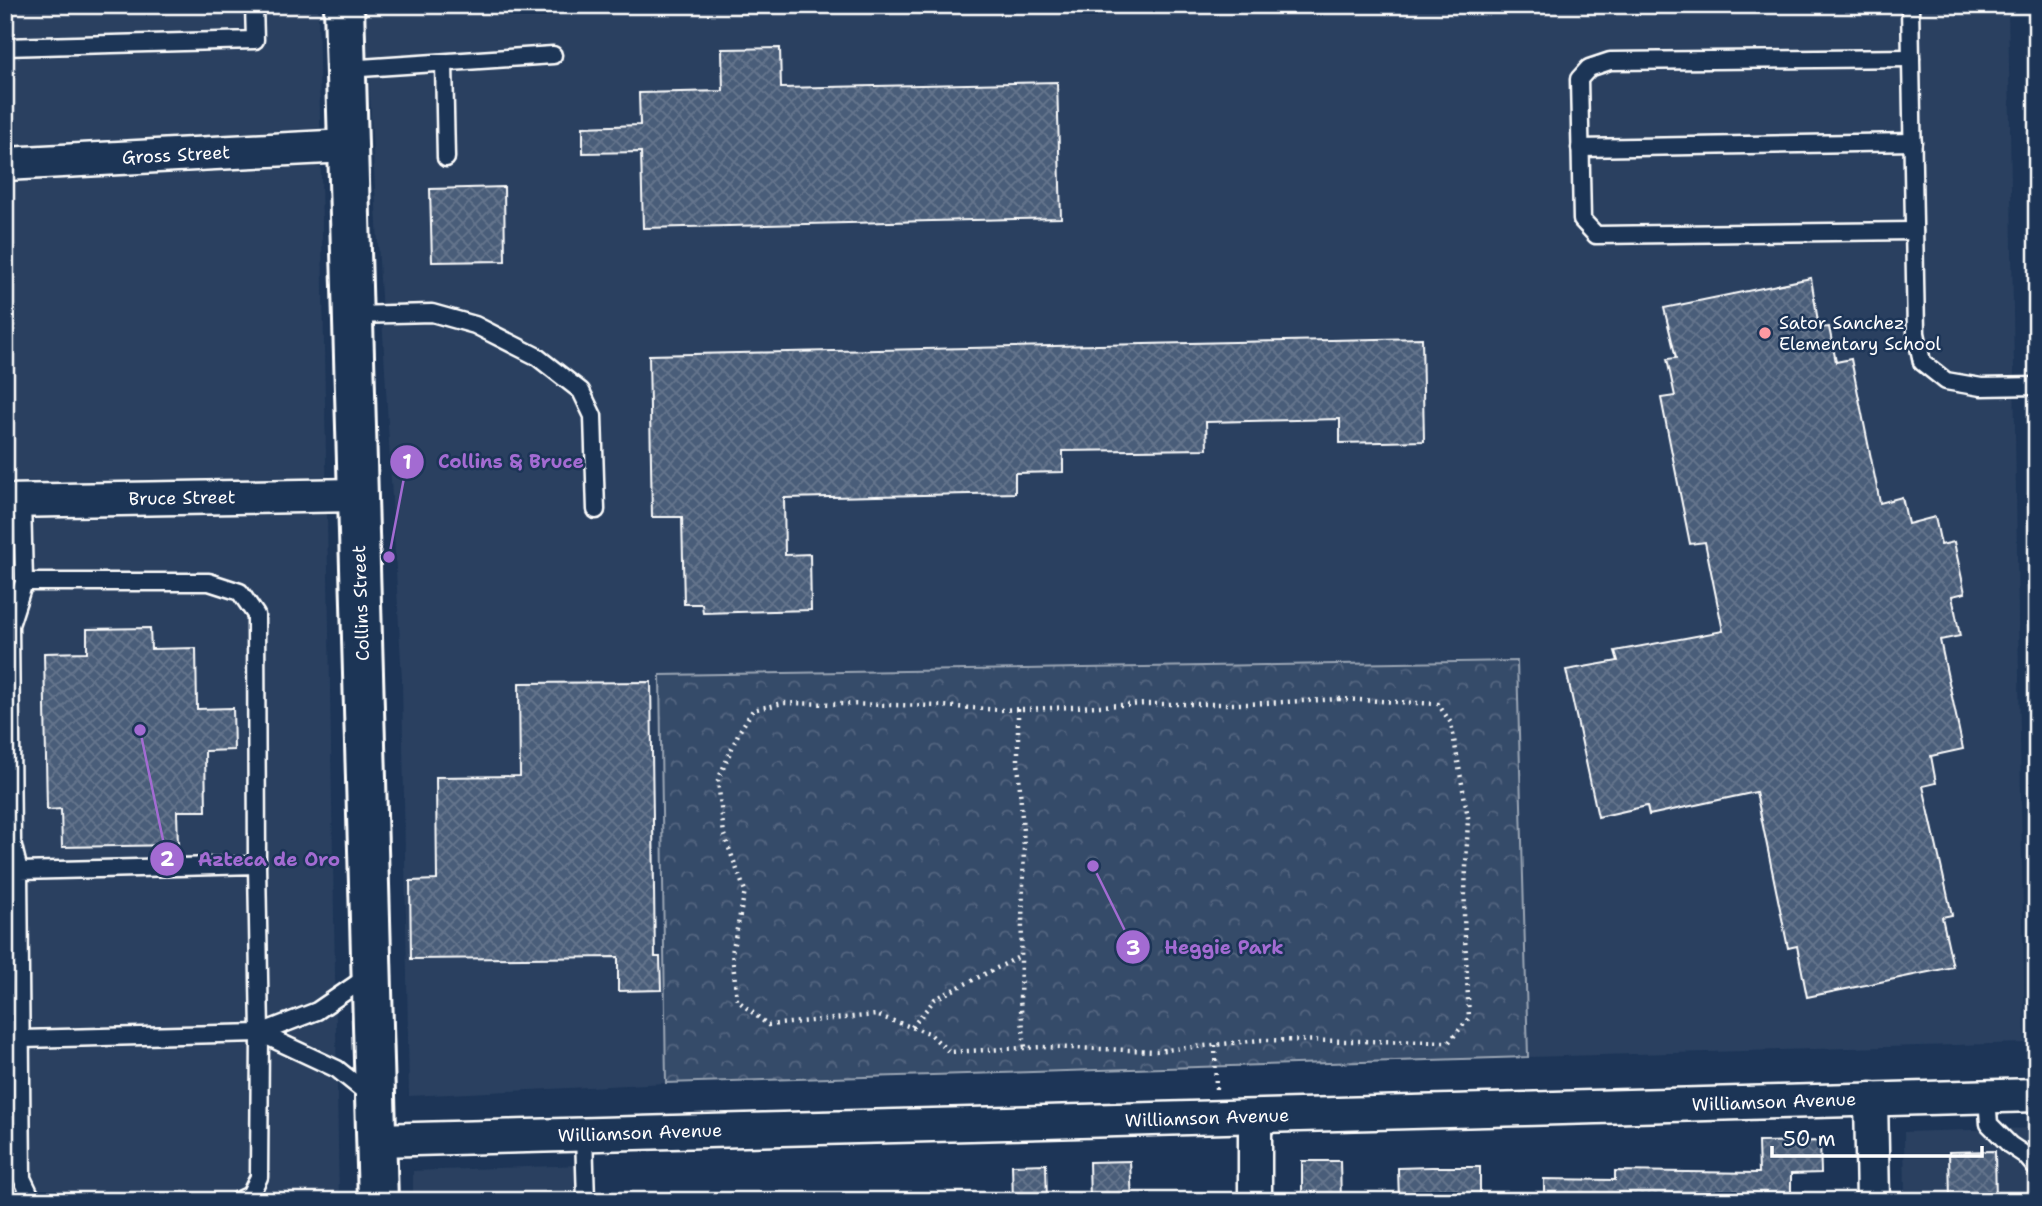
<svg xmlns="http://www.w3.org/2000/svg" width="2042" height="1206" viewBox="0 0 2042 1206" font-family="'Shantell Sans',sans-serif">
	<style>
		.built { fill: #2a4161 }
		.park { fill: url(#park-crowns); stroke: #9aa5b4; stroke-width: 2 }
		.building { fill: url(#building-cross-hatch); stroke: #fff; stroke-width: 2 }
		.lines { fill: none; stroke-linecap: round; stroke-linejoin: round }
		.lane-casing { stroke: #fff; stroke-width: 21 }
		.street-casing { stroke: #fff; stroke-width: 37 }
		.primary-casing { stroke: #fff; stroke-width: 44 }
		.path { stroke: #fff; stroke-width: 4.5; stroke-dasharray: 2 5; stroke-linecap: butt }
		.lane { stroke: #1d3557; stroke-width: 16 }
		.street { stroke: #1d3557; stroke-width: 32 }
		.primary { stroke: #1d3557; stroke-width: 38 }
		.poi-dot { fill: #ff9aa2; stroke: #1d3557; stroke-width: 2.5 }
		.labels { text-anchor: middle; stroke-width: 5; stroke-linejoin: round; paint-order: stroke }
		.street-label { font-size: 18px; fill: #fff; stroke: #1d3557 }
		.poi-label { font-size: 18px; fill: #fff; stroke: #1d3557; text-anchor: start }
		.leader { fill: none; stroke: #a36bd2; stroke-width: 2.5 }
		.callout-dot { fill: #a36bd2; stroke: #1d3557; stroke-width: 2.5 }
		.mark-label { font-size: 21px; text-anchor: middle; font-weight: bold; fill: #fff }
		.callout-label { font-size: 19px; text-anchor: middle; font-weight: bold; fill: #a36bd2; stroke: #1d3557; stroke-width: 5; stroke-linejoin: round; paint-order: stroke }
	</style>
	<defs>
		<pattern id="park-crowns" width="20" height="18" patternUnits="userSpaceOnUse" patternTransform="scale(1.75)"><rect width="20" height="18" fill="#364b69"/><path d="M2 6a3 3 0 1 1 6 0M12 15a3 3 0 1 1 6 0" fill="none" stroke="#546680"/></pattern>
		<pattern id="building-cross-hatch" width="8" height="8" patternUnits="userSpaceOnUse" patternTransform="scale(1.75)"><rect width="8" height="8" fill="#4a5d79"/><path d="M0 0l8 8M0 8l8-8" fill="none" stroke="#65758d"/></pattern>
	</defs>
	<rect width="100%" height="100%" fill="#1d3557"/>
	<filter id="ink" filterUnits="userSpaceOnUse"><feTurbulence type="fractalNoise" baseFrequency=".0143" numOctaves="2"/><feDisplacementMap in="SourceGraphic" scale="14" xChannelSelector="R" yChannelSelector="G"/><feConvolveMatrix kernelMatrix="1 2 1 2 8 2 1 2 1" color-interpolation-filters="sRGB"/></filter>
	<g filter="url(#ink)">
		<!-- built -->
		<g class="built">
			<polygon points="5,5 318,5 339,1201 5,1201"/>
			<polygon points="365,5 2008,5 2025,1043 1528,1057 1517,661 660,676 666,1083 409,1096 402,680"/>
			<polygon points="2037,1128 2037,1201 1905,1201 1904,1132"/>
			<polygon points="583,1165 584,1201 413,1201 413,1171"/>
		</g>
		<!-- park -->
		<polygon class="park" points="1517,661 1528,1057 666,1083 660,675"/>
		<!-- building -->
		<g class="building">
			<polygon points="780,48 781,88 1057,82 1061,218 643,228 641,152 583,153 583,127 640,125 639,93 723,91 722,49"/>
			<polygon points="504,187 505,261 432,262 430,189"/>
			<polygon points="1811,278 1819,328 1829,327 1836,362 1851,359 1880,503 1902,497 1908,524 1935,517 1941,545 1954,542 1965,593 1952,596 1960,636 1940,640 1963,749 1931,756 1936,783 1923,786 1952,915 1942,917 1953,967 1807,997 1797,946 1788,948 1756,792 1649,815 1647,806 1598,817 1566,670 1618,661 1615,651 1723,631 1705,542 1690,544 1661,398 1675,396 1667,359 1676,358 1664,308"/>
			<polygon points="1422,338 1424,441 1340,443 1340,419 1206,422 1207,449 1063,451 1063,472 1015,473 1015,493 784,498 785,555 810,554 811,610 703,613 702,604 684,604 682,517 652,517 649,355"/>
			<polygon points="150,628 151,649 196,648 197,709 233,708 234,750 205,751 206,811 177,811 178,845 62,847 61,809 47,810 44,653 87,652 87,629"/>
			<polygon points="651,682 655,957 660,957 661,990 618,991 618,957 411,959 410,881 437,880 436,777 520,776 519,683"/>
			<polygon points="1820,1141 1821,1173 1791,1174 1791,1201 1544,1201 1544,1179 1615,1180 1615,1171 1759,1173 1758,1142"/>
			<polygon points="1995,1151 1996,1201 1950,1201 1949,1152"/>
			<polygon points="1130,1161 1132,1201 1090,1201 1089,1162"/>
			<polygon points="1302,1161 1340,1161 1341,1201 1302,1201"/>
			<polygon points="1046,1164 1047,1201 1013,1201 1012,1165"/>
			<polygon points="1432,1167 1480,1167 1480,1201 1399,1201 1398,1168"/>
		</g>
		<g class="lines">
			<!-- lane casing -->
			<g class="lane-casing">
				<g id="lane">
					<polyline points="1910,5 1916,333 1922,362 1946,381 1981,387 2037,386"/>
					<polyline points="5,47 255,40 254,5"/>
					<polyline points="1911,58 1610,61 1589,68 1579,79 1582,220 1596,235 1914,231"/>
					<polyline points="444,63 446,158"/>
					<polyline points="346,69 553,55"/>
					<polyline points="1580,148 1913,142"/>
					<polyline points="354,315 432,313 475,325 536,356 581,391 593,416 596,510"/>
					<polyline points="22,501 24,582 209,582 240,592 256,615 257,865"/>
					<polyline points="19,871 12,842 10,625 24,582"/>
					<polyline points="260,1033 337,1069 373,1098"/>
					<polyline points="22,1039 260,1033 317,1011 368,976"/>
					<polyline points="1987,1097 1989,1124 2010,1145 2025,1155 2037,1169"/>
					<polyline points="584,1134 586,1201"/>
					<polyline points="37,1201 32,1199 22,1178 19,871 257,865 260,1033 259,1177 250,1195 237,1201"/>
				</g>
			</g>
			<!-- street casing -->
			<g class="street-casing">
				<g id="street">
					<polyline points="5,164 347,146"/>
					<polyline points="5,501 358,495"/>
					<polyline points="1871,1099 1873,1201"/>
					<polyline points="1255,1117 1255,1201"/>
					<polyline points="377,1140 2037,1095"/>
				</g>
			</g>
			<!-- primary casing -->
			<g class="primary-casing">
				<polyline id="primary" points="344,5 378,1201"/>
			</g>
			<!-- path -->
			<g class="path">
				<polygon points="1339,699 1438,704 1451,723 1468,817 1464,917 1469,1018 1449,1042 1261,1040 1156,1051 1042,1047 949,1052 929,1033 876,1015 768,1025 737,1000 732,953 745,891 724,835 718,780 739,732 753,710 783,703 943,706 1000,710 1147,704 1248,704"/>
				<polyline points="1018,709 1018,761 1024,846 1020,1000 1025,1048 1028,1048"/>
				<polyline points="912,1027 935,999 1021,956"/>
				<polyline points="1215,1045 1216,1089"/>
			</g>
			<!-- lane -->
			<use href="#lane" class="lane"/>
			<!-- street -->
			<use href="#street" class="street"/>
			<!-- primary -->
			<use href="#primary" class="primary"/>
		</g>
	</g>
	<!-- markers -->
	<circle class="poi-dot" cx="1765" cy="333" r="7"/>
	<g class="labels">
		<!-- street labels -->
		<g class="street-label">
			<text transform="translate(176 155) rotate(-3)" y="6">Gross Street</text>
			<text transform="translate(182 498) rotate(-1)" y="6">Bruce Street</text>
			<text transform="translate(361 603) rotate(-92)" y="6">Collins Street</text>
			<text transform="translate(1774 1102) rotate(-2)" y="6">Williamson Avenue</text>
			<text transform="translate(1207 1118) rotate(-2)" y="6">Williamson Avenue</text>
			<text transform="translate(640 1133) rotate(-2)" y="6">Williamson Avenue</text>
		</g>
		<!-- poi labels -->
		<g class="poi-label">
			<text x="1779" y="329">Sator Sanchez<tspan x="1779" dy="21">Elementary School</tspan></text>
		</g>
	</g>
	<!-- callouts -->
	<path class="leader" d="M389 557L407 462M140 730L167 859M1093 866L1133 947"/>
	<g class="callout-dot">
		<circle cx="389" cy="557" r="7"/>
		<circle cx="140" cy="730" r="7"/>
		<circle cx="1093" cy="866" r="7"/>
		<circle cx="407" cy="462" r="18"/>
		<circle cx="167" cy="859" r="18"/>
		<circle cx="1133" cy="947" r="18"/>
	</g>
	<g class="mark-label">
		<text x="407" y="469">1</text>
		<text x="167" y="866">2</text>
		<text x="1133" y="955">3</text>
	</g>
	<g class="callout-label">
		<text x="511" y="468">Collins &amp; Bruce</text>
		<text x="269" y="866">Azteca de Oro</text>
		<text x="1224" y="954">Heggie Park</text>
	</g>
	<!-- margin -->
	<rect width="2042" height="1206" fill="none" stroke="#1d3557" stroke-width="28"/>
	<rect x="14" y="14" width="2014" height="1178" fill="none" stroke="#fff" stroke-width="2.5" filter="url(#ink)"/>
	<!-- scale -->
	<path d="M1772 1146v10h210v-10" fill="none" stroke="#ffffff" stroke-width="3.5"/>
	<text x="1783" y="1146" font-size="21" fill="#ffffff" stroke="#1d3557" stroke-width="5" paint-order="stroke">50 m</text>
</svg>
